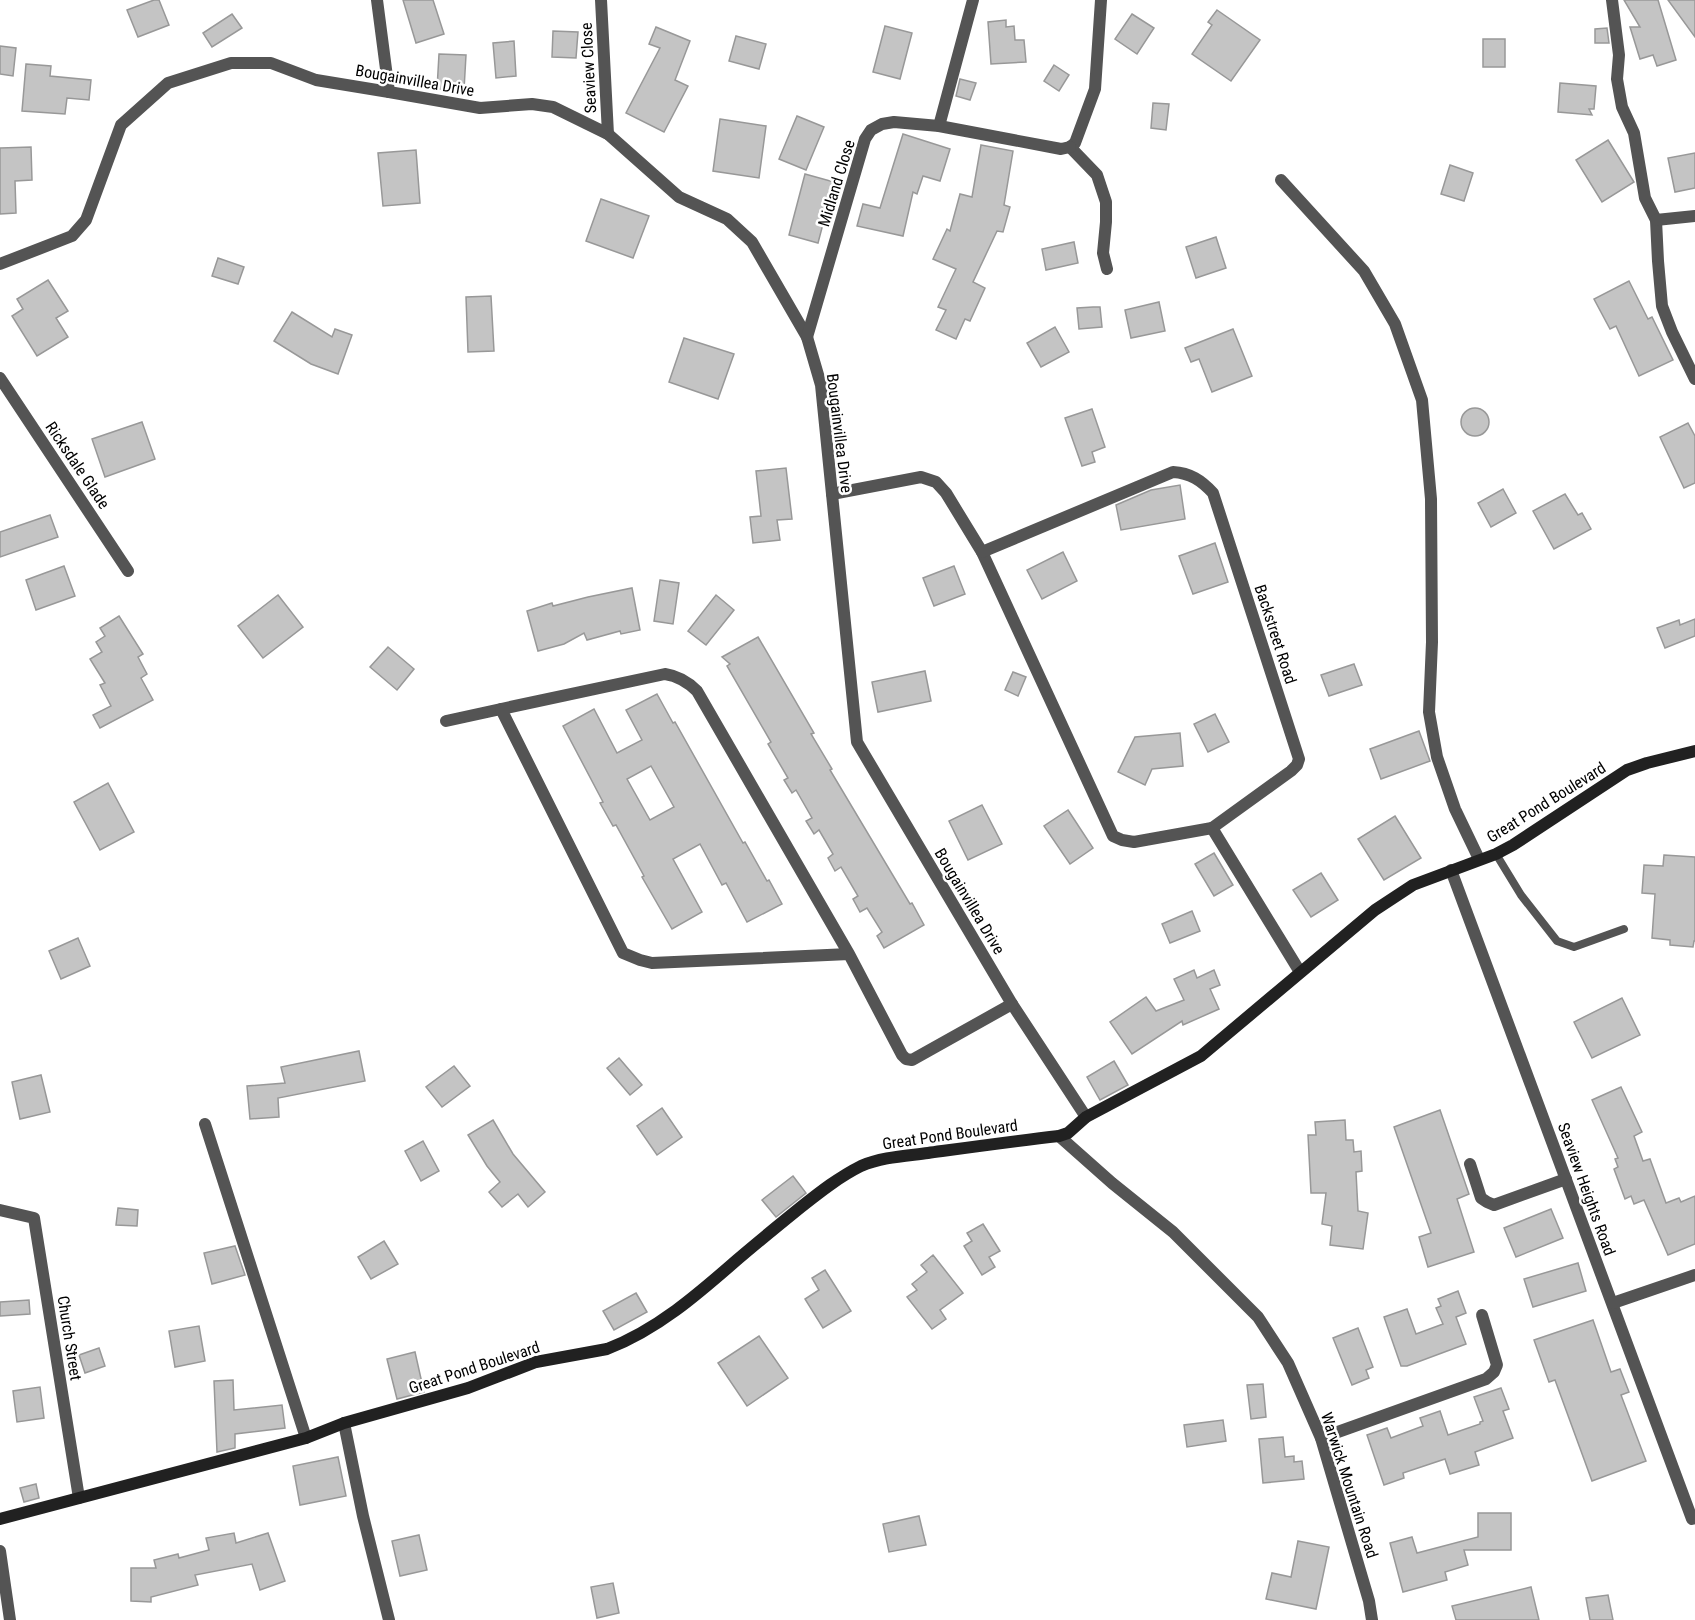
<svg xmlns="http://www.w3.org/2000/svg" width="1695" height="1620" viewBox="0 0 1695 1620" font-family="'Roboto Condensed',sans-serif">
	<style>
		.building { fill: #c4c4c4; stroke: #989898; stroke-width: 1.5; fill-rule: evenodd }
		.lines { fill: none; stroke-linecap: round; stroke-linejoin: round }
		.lane { stroke: #545454; stroke-width: 8 }
		.street { stroke: #545454; stroke-width: 12 }
		.secondary { stroke: #212121; stroke-width: 12 }
		.labels { text-anchor: middle; stroke-width: 5; stroke-linejoin: round; paint-order: stroke }
		.street-label { font-size: 16px; fill: #000; stroke: #fff }
	</style>
	<rect width="100%" height="100%" fill="#fff"/>
	<!-- building -->
	<g class="building">
		<polygon points="154,0 159,0 169,25 138,37 127,10"/>
		<polygon points="403,0 433,0 444,34 416,43"/>
		<polygon points="1624,0 1658,0 1676,60 1657,66 1653,55 1640,59 1630,27 1640,27"/>
		<polygon points="1668,0 1695,0 1695,37"/>
		<polygon points="1217,10 1260,40 1231,81 1192,54 1212,25 1208,22"/>
		<polygon points="232,14 242,28 212,47 203,33"/>
		<polygon points="1132,14 1154,28 1137,54 1115,39"/>
		<polygon points="1006,20 1006,27 1014,26 1015,40 1024,40 1026,62 991,64 988,22"/>
		<polygon points="885,26 912,33 900,79 873,72"/>
		<polygon points="656,27 690,41 675,80 688,86 664,132 626,113 660,48 649,44"/>
		<polygon points="1607,28 1609,43 1595,43 1595,29"/>
		<polygon points="553,31 578,32 576,58 552,57"/>
		<polygon points="736,36 766,44 759,69 729,61"/>
		<rect x="1483" y="39" width="22" height="28"/>
		<polygon points="514,41 516,76 496,78 493,43"/>
		<polygon points="0,46 16,48 13,76 0,74"/>
		<polygon points="439,54 466,55 464,90 437,89"/>
		<polygon points="26,64 51,66 50,76 91,80 89,100 67,98 65,114 22,111"/>
		<polygon points="1054,65 1069,75 1059,91 1044,81"/>
		<polygon points="960,79 976,83 970,100 956,96"/>
		<polygon points="1560,83 1596,86 1594,109 1589,109 1592,115 1558,112"/>
		<polygon points="1153,103 1169,104 1166,130 1151,128"/>
		<polygon points="797,116 824,127 806,170 779,159"/>
		<polygon points="720,119 766,126 759,178 713,171"/>
		<polygon points="903,134 950,149 940,181 923,176 917,194 913,192 903,236 857,226 863,204 880,208"/>
		<polygon points="1608,140 1634,182 1602,202 1576,160"/>
		<polygon points="981,145 1013,151 1004,205 1010,207 1003,232 997,231 973,282 985,288 970,321 965,319 956,339 936,330 946,310 938,307 956,269 933,259 947,229 950,231 960,194 972,197"/>
		<polygon points="31,147 32,180 15,181 16,213 0,214 0,148"/>
		<polygon points="416,150 420,203 383,206 378,153"/>
		<polygon points="1695,153 1695,188 1675,192 1668,158"/>
		<polygon points="1450,165 1473,173 1464,201 1441,194"/>
		<polygon points="805,174 834,182 818,243 789,235"/>
		<polygon points="601,199 649,216 633,258 586,241"/>
		<polygon points="1216,237 1226,268 1196,278 1186,247"/>
		<polygon points="1074,242 1078,263 1046,270 1042,249"/>
		<polygon points="218,258 244,267 238,284 212,276"/>
		<polygon points="48,280 68,311 56,318 68,337 37,356 12,316 23,309 17,299"/>
		<polygon points="1629,281 1648,319 1652,317 1673,360 1639,376 1616,326 1610,329 1594,299"/>
		<polygon points="491,296 494,351 468,352 466,297"/>
		<polygon points="1159,302 1165,331 1131,338 1125,310"/>
		<polygon points="1093,307 1100,307 1102,327 1079,329 1077,308"/>
		<polygon points="292,312 332,337 335,329 352,335 338,374 311,364 274,341"/>
		<polygon points="1055,327 1069,352 1041,367 1027,343"/>
		<polygon points="1233,329 1252,376 1212,392 1199,359 1191,362 1185,348"/>
		<polygon points="684,338 734,354 718,399 669,382"/>
		<circle cx="1475" cy="422" r="14"/>
		<polygon points="1092,409 1105,447 1092,452 1095,462 1082,466 1065,418"/>
		<polygon points="142,422 155,459 105,477 92,439"/>
		<polygon points="1688,423 1695,436 1695,483 1684,488 1660,437"/>
		<polygon points="786,468 792,519 777,520 780,540 753,543 750,517 761,516 756,471"/>
		<polygon points="1180,485 1185,519 1121,530 1116,505 1151,490"/>
		<polygon points="1503,489 1516,513 1491,527 1478,503"/>
		<polygon points="1565,494 1578,515 1582,513 1591,529 1554,549 1533,511"/>
		<polygon points="50,515 58,537 0,557 0,532"/>
		<polygon points="1215,543 1228,582 1193,594 1179,556"/>
		<polygon points="1063,552 1077,581 1042,599 1027,570"/>
		<polygon points="64,566 75,596 36,610 26,580"/>
		<polygon points="954,566 965,594 934,606 923,578"/>
		<polygon points="660,580 679,583 673,624 654,621"/>
		<polygon points="632,588 640,630 621,634 620,631 587,640 584,633 564,644 538,651 527,611 552,603 553,606 588,597"/>
		<polygon points="278,595 303,627 263,658 238,626"/>
		<polygon points="716,595 734,610 706,645 688,631"/>
		<polygon points="119,616 143,654 138,657 147,674 141,678 153,700 100,728 93,715 111,706 100,685 105,683 90,659 102,652 96,642 105,636 100,628"/>
		<polygon points="1695,619 1695,636 1665,648 1657,628 1679,620 1680,625"/>
		<polygon points="758,637 814,733 811,734 832,769 830,770 910,904 912,903 924,925 884,948 877,936 882,932 867,908 860,912 853,899 858,896 841,867 835,871 828,858 833,854 819,830 814,834 806,821 812,818 796,790 792,793 784,780 788,778 768,744 771,742 727,666 730,664 722,657"/>
		<polygon points="388,647 414,669 397,690 370,667"/>
		<polygon points="1354,664 1362,685 1329,696 1321,675"/>
		<polygon points="925,671 931,701 878,712 872,682"/>
		<polygon points="1013,672 1026,677 1018,696 1005,690"/>
		<path d="M657,694L673,723L675,722L743,843L745,842L767,881L769,880L782,904L747,922L726,883L722,885L700,844L673,859L702,912L672,929L642,877L644,876L616,825L613,826L600,803L603,802L563,726L594,709L617,753L642,740L626,710ZM651,766L674,807L650,820L627,779Z"/>
		<polygon points="1215,714 1229,742 1208,752 1194,724"/>
		<polygon points="1419,731 1430,761 1381,779 1370,749"/>
		<polygon points="1180,733 1183,766 1152,769 1145,785 1118,772 1135,737"/>
		<polygon points="108,783 134,832 100,850 74,802"/>
		<polygon points="982,805 1002,844 968,860 949,821"/>
		<polygon points="1068,810 1093,848 1070,864 1044,826"/>
		<polygon points="1395,816 1421,858 1384,880 1358,839"/>
		<polygon points="1214,853 1233,885 1214,896 1195,864"/>
		<polygon points="1664,855 1695,857 1695,941 1694,941 1693,947 1670,945 1670,940 1652,938 1655,894 1642,893 1644,865 1663,866"/>
		<polygon points="1321,873 1338,900 1311,917 1293,890"/>
		<polygon points="1192,911 1200,931 1170,943 1162,924"/>
		<polygon points="78,938 90,966 61,979 49,951"/>
		<polygon points="1194,970 1197,978 1214,970 1220,985 1210,989 1219,1009 1183,1025 1182,1021 1132,1054 1110,1022 1146,997 1156,1011 1184,1000 1174,979"/>
		<polygon points="1622,998 1640,1035 1592,1058 1574,1022"/>
		<polygon points="359,1051 365,1081 278,1098 279,1117 250,1119 247,1086 285,1083 281,1067"/>
		<polygon points="619,1058 642,1085 630,1095 607,1068"/>
		<polygon points="1114,1061 1128,1085 1100,1100 1087,1077"/>
		<polygon points="454,1066 470,1086 442,1107 426,1087"/>
		<polygon points="41,1075 50,1112 20,1119 12,1082"/>
		<polygon points="1621,1087 1642,1132 1634,1136 1643,1161 1650,1159 1666,1203 1679,1198 1681,1202 1695,1196 1695,1244 1668,1255 1644,1200 1634,1204 1631,1196 1625,1199 1614,1169 1618,1167 1615,1159 1618,1158 1592,1100"/>
		<polygon points="662,1108 682,1137 657,1155 637,1126"/>
		<polygon points="1440,1110 1469,1194 1457,1199 1474,1252 1428,1267 1419,1237 1431,1233 1394,1127"/>
		<polygon points="493,1120 513,1154 545,1192 528,1207 518,1194 502,1207 489,1192 500,1182 487,1166 468,1135"/>
		<polygon points="1345,1120 1346,1140 1353,1140 1354,1152 1361,1151 1362,1171 1356,1172 1358,1211 1368,1213 1363,1249 1330,1245 1332,1226 1322,1224 1326,1193 1311,1193 1308,1135 1316,1135 1315,1122"/>
		<polygon points="423,1141 439,1171 421,1181 405,1151"/>
		<polygon points="793,1176 806,1193 776,1217 762,1200"/>
		<polygon points="118,1208 138,1210 137,1226 116,1225"/>
		<polygon points="1551,1209 1563,1238 1516,1257 1504,1228"/>
		<polygon points="983,1224 1000,1251 989,1257 995,1267 982,1275 964,1246 972,1241 967,1233"/>
		<polygon points="384,1241 398,1264 371,1279 358,1257"/>
		<polygon points="235,1246 245,1275 212,1284 204,1253"/>
		<polygon points="933,1255 963,1293 940,1310 946,1319 932,1329 907,1297 917,1290 912,1284 927,1272 921,1265"/>
		<polygon points="1578,1263 1586,1291 1533,1307 1524,1279"/>
		<polygon points="825,1270 851,1311 823,1328 805,1299 819,1290 812,1278"/>
		<polygon points="1458,1291 1466,1313 1456,1317 1466,1344 1407,1366 1401,1366 1384,1317 1407,1309 1416,1334 1443,1324 1436,1308 1441,1306 1438,1299"/>
		<polygon points="636,1293 647,1312 614,1330 603,1311"/>
		<polygon points="29,1300 30,1314 0,1316 0,1302"/>
		<polygon points="1593,1320 1611,1372 1620,1369 1629,1392 1621,1395 1646,1461 1592,1481 1555,1380 1549,1382 1534,1340"/>
		<polygon points="199,1326 205,1361 175,1367 169,1331"/>
		<polygon points="1358,1328 1373,1367 1366,1370 1369,1378 1352,1385 1333,1338"/>
		<polygon points="759,1336 788,1378 747,1406 718,1363"/>
		<polygon points="99,1348 105,1366 85,1373 79,1355"/>
		<polygon points="415,1352 424,1392 397,1399 387,1359"/>
		<polygon points="233,1380 234,1410 282,1405 285,1428 235,1434 235,1448 217,1452 214,1381"/>
		<polygon points="1263,1384 1266,1417 1251,1419 1247,1385"/>
		<polygon points="40,1387 44,1418 17,1422 13,1391"/>
		<polygon points="1501,1388 1509,1409 1503,1411 1513,1438 1475,1452 1479,1465 1450,1474 1445,1459 1403,1473 1404,1478 1384,1485 1367,1435 1387,1428 1391,1438 1423,1426 1420,1418 1440,1411 1448,1435 1480,1424 1480,1422 1483,1421 1474,1397"/>
		<polygon points="1223,1420 1226,1441 1187,1447 1184,1425"/>
		<polygon points="1283,1437 1285,1457 1294,1456 1294,1462 1302,1461 1304,1479 1263,1483 1259,1439"/>
		<polygon points="338,1457 346,1496 300,1505 293,1466"/>
		<polygon points="36,1484 39,1498 24,1502 20,1488"/>
		<polygon points="1478,1513 1511,1513 1511,1550 1464,1550 1468,1565 1445,1572 1447,1580 1403,1592 1390,1543 1412,1537 1417,1553 1478,1537"/>
		<polygon points="919,1516 926,1545 889,1552 883,1524"/>
		<polygon points="234,1533 236,1543 268,1533 285,1581 260,1590 252,1564 195,1575 198,1585 151,1597 151,1602 131,1601 131,1568 156,1568 154,1560 178,1554 179,1558 209,1550 206,1538"/>
		<polygon points="419,1535 427,1570 400,1576 392,1541"/>
		<polygon points="1298,1541 1329,1547 1316,1609 1266,1599 1272,1573 1291,1577"/>
		<polygon points="613,1583 619,1613 597,1618 591,1587"/>
		<polygon points="1531,1587 1539,1620 1456,1620 1452,1606"/>
		<polygon points="1608,1595 1613,1620 1590,1620 1586,1598"/>
	</g>
	<g class="lines">
		<!-- lane -->
		<polyline class="lane" points="1496,854 1521,895 1557,941 1574,947 1624,929"/>
		<!-- street -->
		<g class="street">
			<polyline points="377,0 389,92"/>
			<polyline points="601,0 608,134"/>
			<polyline points="1612,0 1619,55 1617,79 1622,107 1634,133 1645,198 1656,220 1658,261 1662,306 1672,332 1695,379"/>
			<polyline points="939,126 973,0"/>
			<polyline points="1070,147 1075,143 1095,89 1101,0"/>
			<polyline points="1070,147 1097,175 1106,202 1106,222 1103,253 1107,269"/>
			<polyline points="1281,180 1364,271 1395,324 1422,400 1431,499 1432,642 1429,712 1437,757 1455,809 1479,859"/>
			<polyline points="1656,220 1695,216"/>
			<polyline points="0,264 72,236 86,220 121,125 168,83 231,63 271,63 316,80 389,92 480,108 532,104 553,107 608,134 679,197 727,219 752,242 807,337 821,385 857,742 1012,1004 1086,1117"/>
			<polyline points="807,337 865,139 871,130 882,124 894,122 939,126 1061,149 1070,147"/>
			<polyline points="0,378 128,571"/>
			<polyline points="832,494 921,477 936,482 946,493 982,552 1113,836 1122,840 1134,842 1212,828"/>
			<path d="M982,552L1173,472C1190,473 1201,480 1213,493L1299,759L1297,765L1291,771L1212,828L1300,972"/>
			<polyline points="446,721 501,709"/>
			<polyline points="1451,870 1692,1519"/>
			<path d="M849,954L652,963L640,960L623,953L501,709L665,674C678,676 687,681 697,691L849,954L902,1055L906,1059L912,1060L1012,1004"/>
			<polyline points="205,1124 306,1438"/>
			<polyline points="1059,1136 1112,1183 1173,1232 1258,1317 1288,1363 1321,1438 1369,1601 1372,1620"/>
			<polyline points="1470,1164 1481,1198 1487,1202 1494,1205 1566,1179"/>
			<polyline points="0,1210 34,1218 79,1498"/>
			<polyline points="1613,1303 1695,1275"/>
			<polyline points="344,1423 363,1516 389,1620"/>
			<polyline points="1321,1438 1486,1379 1494,1372 1497,1365 1482,1315"/>
			<polyline points="0,1551 10,1620"/>
		</g>
		<!-- secondary -->
		<path class="secondary" d="M0,1519L306,1438L344,1423L468,1388L536,1362L607,1349C657,1330 698,1294 738,1259C759,1241 780,1224 801,1207C820,1192 839,1177 861,1166C882,1157 906,1156 928,1153C972,1147 1015,1141 1059,1136L1068,1133L1086,1117L1201,1056L1375,910L1413,885L1496,854L1513,845L1627,770L1647,763L1695,751"/>
	</g>
	<g class="labels">
		<!-- street labels -->
		<g class="street-label">
			<text transform="translate(588 68) rotate(-93)" y="6">Seaview Close</text>
			<text transform="translate(415 80) rotate(10)" y="6">Bougainvillea Drive</text>
			<text transform="translate(836 183) rotate(-73)" y="6">Midland Close</text>
			<text transform="translate(840 433) rotate(83)" y="6">Bougainvillea Drive</text>
			<text transform="translate(78 465) rotate(56)" y="6">Ricksdale Glade</text>
			<text transform="translate(1276 634) rotate(72)" y="6">Backstreet Road</text>
			<text transform="translate(1546 802) rotate(-32)" y="6">Great Pond Boulevard</text>
			<text transform="translate(970 901) rotate(59)" y="6">Bougainvillea Drive</text>
			<text transform="translate(950 1134) rotate(-8)" y="6">Great Pond Boulevard</text>
			<text transform="translate(1587 1189) rotate(70)" y="6">Seaview Heights Road</text>
			<text transform="translate(70 1338) rotate(81)" y="6">Church Street</text>
			<text transform="translate(474 1367) rotate(-18)" y="6">Great Pond Boulevard</text>
			<text transform="translate(1350 1485) rotate(72)" y="6">Warwick Mountain Road</text>
		</g>
	</g>
</svg>
